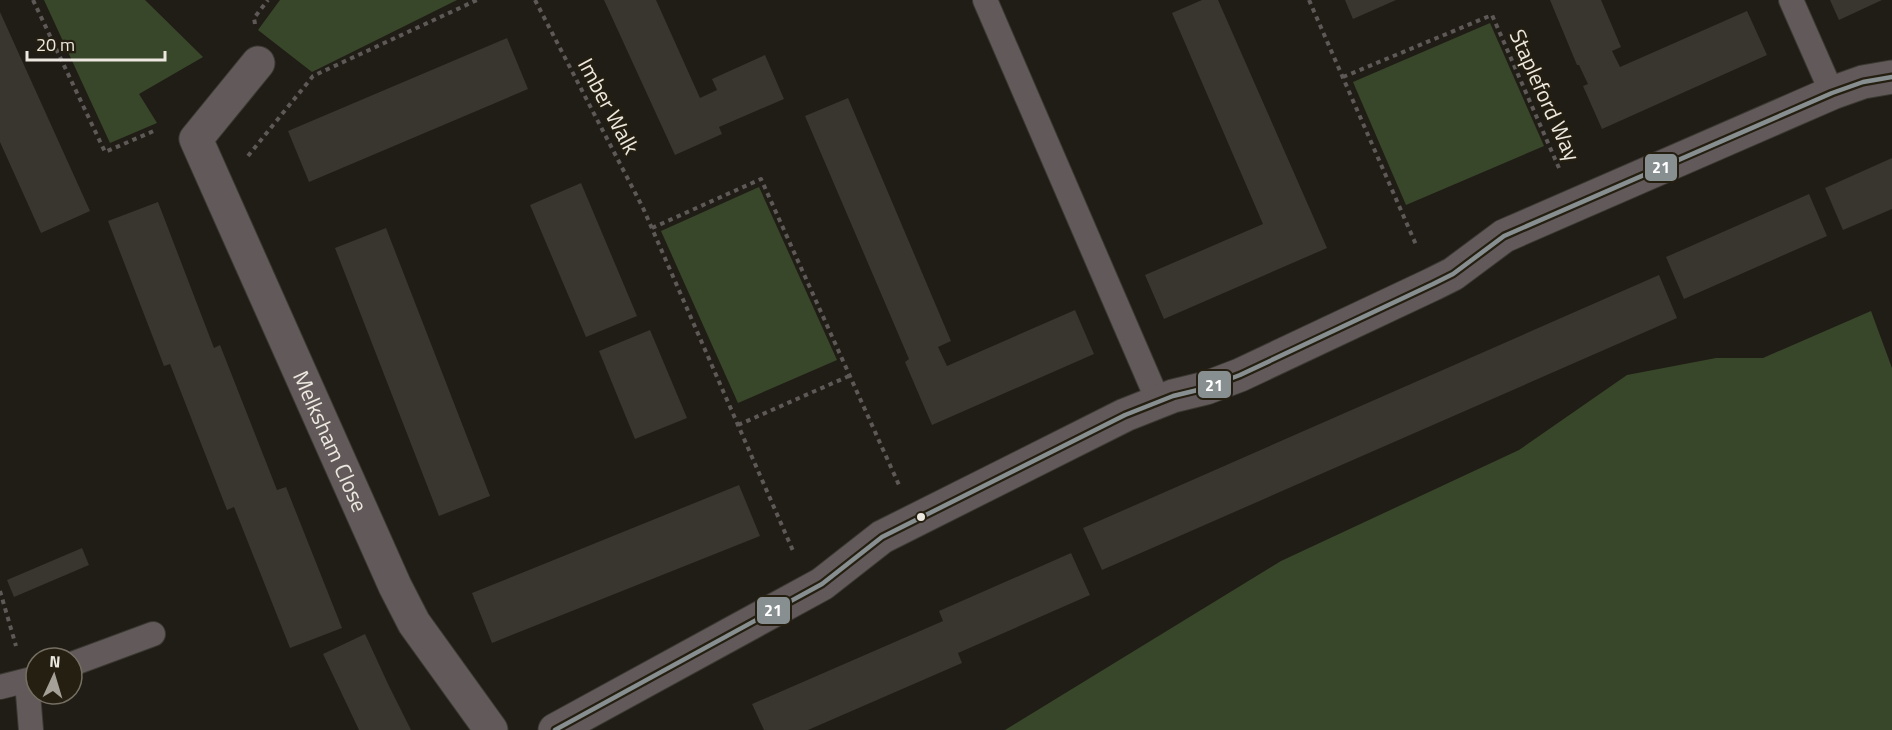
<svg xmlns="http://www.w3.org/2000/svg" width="1892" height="730" viewBox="0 0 1892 730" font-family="'Titillium Web',sans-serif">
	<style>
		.green { fill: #38472a }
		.building { fill: #39352f }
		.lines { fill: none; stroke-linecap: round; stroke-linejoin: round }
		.lane-casing { stroke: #3c3933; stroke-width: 26 }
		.street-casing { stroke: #3c3933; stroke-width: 35 }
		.path { stroke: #5e5857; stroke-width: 4; stroke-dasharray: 4.5 4.5; stroke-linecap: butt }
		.lane { stroke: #625a5a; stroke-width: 24 }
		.street { stroke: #625a5a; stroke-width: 33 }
		.bus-1-casing { stroke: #251f11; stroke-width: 9 }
		.bus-1 { stroke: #888f91; stroke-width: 4.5 }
		.bus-dot { fill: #ece8df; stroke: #251f11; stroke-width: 2 }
		.labels { text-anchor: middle; stroke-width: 4.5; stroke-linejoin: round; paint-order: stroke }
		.street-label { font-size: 22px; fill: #ece8df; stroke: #251f11 }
		.line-badge { stroke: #251f11; stroke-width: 2 }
		.badge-label { font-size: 16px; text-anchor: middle; font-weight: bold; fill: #fff }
	</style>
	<rect width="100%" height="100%" fill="#201d16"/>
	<!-- green -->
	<g class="green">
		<polygon points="44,0 145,0 203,57 139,94 157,123 110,143"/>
		<polygon points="280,0 457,0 312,72 258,30"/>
		<polygon points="1490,23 1544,146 1406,205 1353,82"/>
		<polygon points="759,187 837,360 738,403 661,231"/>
		<polygon points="1871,311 1892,368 1892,730 1005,730 1281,561 1519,450 1627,375 1716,358 1763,358"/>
	</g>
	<!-- building -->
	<g class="building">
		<polygon points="604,0 656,0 700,98 717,90 712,79 765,55 784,99 719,127 722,134 675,155"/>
		<polygon points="1202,0 1218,0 1327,248 1164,319 1145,275 1263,224 1172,13"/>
		<polygon points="1345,0 1396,0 1353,19"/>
		<polygon points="1550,0 1601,0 1621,47 1612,51 1620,67 1747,11 1767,55 1602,129 1583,86 1588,84 1579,65 1577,65"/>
		<polygon points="1830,0 1882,0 1839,20"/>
		<polygon points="0,12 90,211 41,233 0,142"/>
		<polygon points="507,38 528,89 309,182 288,131"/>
		<polygon points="848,98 951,341 938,347 947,366 1075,310 1094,354 932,425 905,362 909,359 805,116"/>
		<polygon points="1892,158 1892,209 1843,230 1825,188"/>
		<polygon points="581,183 637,316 586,337 530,205"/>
		<polygon points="1809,194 1827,236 1684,299 1666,257"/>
		<polygon points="158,202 214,348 220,345 277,490 286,487 342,628 290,648 234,507 227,510 170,364 164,366 108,221"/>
		<polygon points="386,228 490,496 439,516 335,248"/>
		<polygon points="1659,275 1677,318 1102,570 1083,528"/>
		<polygon points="650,330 687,418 635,439 599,351"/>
		<polygon points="739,485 760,536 492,643 472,593"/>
		<polygon points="82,548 89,565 14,597 7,580"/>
		<polygon points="1071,553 1090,595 958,653 962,663 808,730 764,730 752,704 943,621 939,611"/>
		<polygon points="365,634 388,684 411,730 359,730 323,654"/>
	</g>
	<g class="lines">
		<!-- lane casing -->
		<g class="lane-casing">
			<g id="lane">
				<polyline points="985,0 1159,403"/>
				<polyline points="1791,0 1832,93"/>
				<polyline points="72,664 153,634"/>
				<polyline points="27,681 31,730"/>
				<polyline points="0,687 36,678"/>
			</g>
		</g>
		<!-- street casing -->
		<g class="street-casing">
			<g id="street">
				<path id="s1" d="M258,63L196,139L395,586L414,623L491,730"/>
				<polyline points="555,730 822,584 882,537 1125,415 1173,396 1206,388 1240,375 1433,284 1453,274 1504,236 1832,93 1863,82 1892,77"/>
			</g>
		</g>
		<!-- path -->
		<g class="path">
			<polyline points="33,0 105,152 156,130"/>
			<polyline points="535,0 643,208 794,553"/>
			<polyline points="1309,0 1417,247"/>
			<polyline points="255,24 254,18 268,0"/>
			<polyline points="1343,77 1492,15 1559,168"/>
			<polyline points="248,156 313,76 477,0"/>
			<polyline points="652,228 761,179 899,485"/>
			<polyline points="738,425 849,376"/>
			<polyline points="0,591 16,646"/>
		</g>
		<!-- lane -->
		<use href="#lane" class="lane"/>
		<!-- street -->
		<use href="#street" class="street"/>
		<!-- bus-1 casing -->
		<g class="bus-1-casing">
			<polyline id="bus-1" points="555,730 822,584 882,537 1125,415 1173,396 1206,388 1240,375 1433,284 1453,274 1504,236 1832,93 1863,82 1892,77"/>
		</g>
		<!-- bus-1 -->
		<use href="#bus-1" class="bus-1"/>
	</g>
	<!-- markers -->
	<circle class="bus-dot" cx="921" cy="517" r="5"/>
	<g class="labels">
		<!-- street labels -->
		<g class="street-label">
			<text transform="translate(1545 95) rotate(66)" y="8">Stapleford Way</text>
			<text transform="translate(609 106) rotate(62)" y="8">Imber Walk</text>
			<text dy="8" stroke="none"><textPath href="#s1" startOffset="429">Melksham Close</textPath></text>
		</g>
	</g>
	<g class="line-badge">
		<rect x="1644" y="153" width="34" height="29" rx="6" fill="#888f91"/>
		<rect x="1197" y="370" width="35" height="29" rx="6" fill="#888f91"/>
		<rect x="756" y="596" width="35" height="29" rx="6" fill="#888f91"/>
	</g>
	<g class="badge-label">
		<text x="1661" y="173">21</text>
		<text x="1214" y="391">21</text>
		<text x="773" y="616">21</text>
	</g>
	<!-- north arrow -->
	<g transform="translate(54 676) rotate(4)"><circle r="28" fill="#251f11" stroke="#756f63" stroke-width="1.5"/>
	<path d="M0-4.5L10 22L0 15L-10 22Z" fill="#a5a199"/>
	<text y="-9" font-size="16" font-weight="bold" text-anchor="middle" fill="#ece8df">N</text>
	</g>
	<!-- scale -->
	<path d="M27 51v9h138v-9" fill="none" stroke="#ece8df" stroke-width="3"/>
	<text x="36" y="51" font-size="18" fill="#ece8df" stroke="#251f11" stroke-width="4.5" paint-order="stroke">20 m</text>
</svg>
